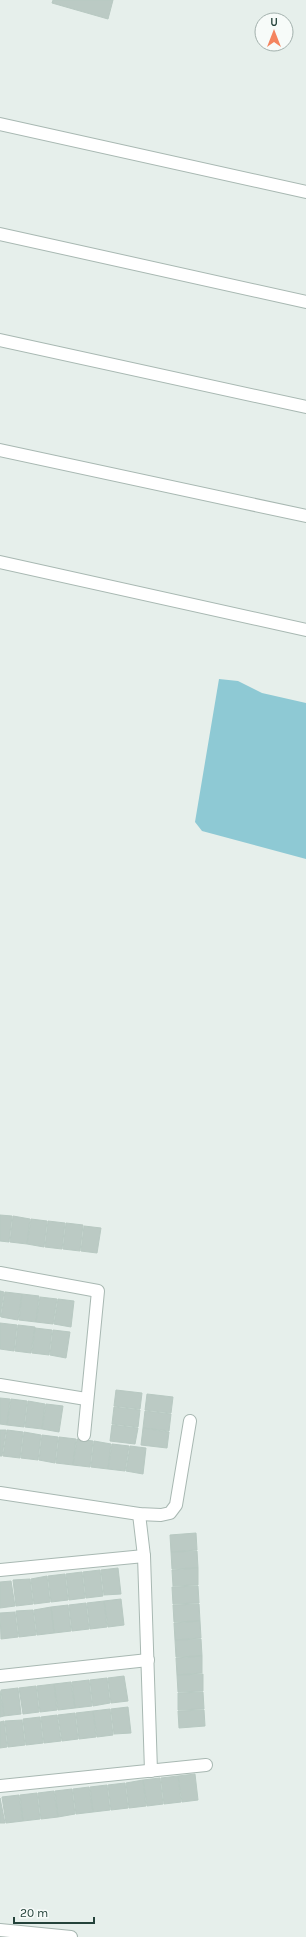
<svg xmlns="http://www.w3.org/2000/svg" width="306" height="1937" viewBox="0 0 306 1937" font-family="Karla,sans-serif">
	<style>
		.water { fill: #8ec9d4 }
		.building { fill: #bbcac4; stroke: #b8c9c2 }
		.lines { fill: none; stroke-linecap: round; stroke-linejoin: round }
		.street-casing { stroke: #a8b8b2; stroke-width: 14 }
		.street { stroke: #fff; stroke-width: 12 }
	</style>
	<rect width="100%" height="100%" fill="#e6efeb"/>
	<!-- water -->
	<polygon class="water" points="219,679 238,681 262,693 306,703 306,859 202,831 195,822"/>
	<!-- building -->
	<g class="building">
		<polygon points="53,0 113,0 108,19 52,3"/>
		<polygon points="0,1215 12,1216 9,1242 0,1241"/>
		<polygon points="13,1216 30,1219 27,1244 10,1242"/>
		<polygon points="31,1219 47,1221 44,1247 27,1244"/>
		<polygon points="48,1221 65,1223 62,1249 45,1247"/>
		<polygon points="66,1223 83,1225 80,1251 63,1249"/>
		<polygon points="84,1226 101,1228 97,1253 81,1251"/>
		<polygon points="0,1291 4,1292 0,1317"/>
		<polygon points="5,1292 22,1294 18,1320 1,1317"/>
		<polygon points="22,1294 39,1296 36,1322 19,1320"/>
		<polygon points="40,1297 57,1299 53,1324 36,1322"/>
		<polygon points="58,1299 74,1301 71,1327 54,1324"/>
		<polygon points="0,1323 17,1325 14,1351 0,1349"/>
		<polygon points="18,1325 35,1327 31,1353 15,1351"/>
		<polygon points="35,1328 52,1330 49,1355 32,1353"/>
		<polygon points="53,1330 70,1332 66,1358 50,1355"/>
		<polygon points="116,1390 142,1393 140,1409 114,1406"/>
		<polygon points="147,1394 173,1397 171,1413 145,1410"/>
		<polygon points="0,1398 10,1399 7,1425 0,1424"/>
		<polygon points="11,1399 27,1401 24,1427 7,1425"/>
		<polygon points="28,1401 45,1404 42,1429 25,1427"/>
		<polygon points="46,1404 63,1406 59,1432 42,1429"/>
		<polygon points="114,1407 140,1410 138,1427 112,1424"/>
		<polygon points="145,1411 171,1414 169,1431 143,1428"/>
		<polygon points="112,1425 138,1428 135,1444 110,1441"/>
		<polygon points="143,1428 169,1432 167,1448 141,1445"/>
		<polygon points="0,1430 6,1430 2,1456 0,1456"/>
		<polygon points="7,1430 23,1432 20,1458 3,1456"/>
		<polygon points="24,1432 41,1435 38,1460 21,1458"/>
		<polygon points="42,1435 58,1437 55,1463 39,1460"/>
		<polygon points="59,1437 76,1439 73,1465 56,1463"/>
		<polygon points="77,1439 93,1441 90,1467 73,1465"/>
		<polygon points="94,1441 111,1444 108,1469 91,1467"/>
		<polygon points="112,1444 129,1446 125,1471 108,1469"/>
		<polygon points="130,1446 146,1448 143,1474 126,1471"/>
		<polygon points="196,1533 197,1550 171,1552 170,1535"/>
		<polygon points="197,1551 198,1568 172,1569 171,1552"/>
		<polygon points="118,1568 121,1594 104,1595 101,1570"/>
		<polygon points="198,1568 198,1585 173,1586 172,1570"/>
		<polygon points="100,1570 103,1596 86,1598 83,1572"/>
		<polygon points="82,1572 85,1598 69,1600 66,1574"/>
		<polygon points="65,1574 68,1600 51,1602 48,1576"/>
		<polygon points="47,1576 50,1602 34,1604 31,1579"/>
		<polygon points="30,1579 33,1604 16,1606 13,1580"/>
		<polygon points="11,1581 15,1606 0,1608 0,1582"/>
		<polygon points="198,1586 199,1603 173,1604 172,1587"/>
		<polygon points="121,1599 124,1625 108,1627 104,1601"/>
		<polygon points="104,1601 107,1627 90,1629 87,1603"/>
		<polygon points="86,1603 89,1629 72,1631 69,1605"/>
		<polygon points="199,1604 200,1621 174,1622 173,1605"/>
		<polygon points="68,1605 71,1631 54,1633 51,1607"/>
		<polygon points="51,1607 54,1633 37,1635 34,1610"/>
		<polygon points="33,1610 36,1635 19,1637 16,1611"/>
		<polygon points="15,1612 18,1637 1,1639 0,1613"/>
		<polygon points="200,1621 201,1638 175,1640 174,1623"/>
		<polygon points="201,1639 202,1656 176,1657 175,1640"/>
		<polygon points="202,1656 202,1673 177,1675 176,1658"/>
		<polygon points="203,1674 203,1691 178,1692 177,1675"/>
		<polygon points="124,1676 128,1701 111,1703 108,1678"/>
		<polygon points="107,1678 110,1703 93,1706 90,1680"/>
		<polygon points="89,1680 92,1706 75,1708 72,1682"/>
		<polygon points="71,1682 75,1708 58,1710 54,1684"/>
		<polygon points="54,1684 57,1710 40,1712 37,1686"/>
		<polygon points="36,1686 39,1712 23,1714 19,1688"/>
		<polygon points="18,1688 21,1714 4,1716 1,1690"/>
		<polygon points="0,1691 4,1716 0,1717"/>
		<polygon points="203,1692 204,1709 178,1710 178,1693"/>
		<polygon points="128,1707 131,1733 114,1734 111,1709"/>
		<polygon points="110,1709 113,1735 97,1737 93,1711"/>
		<polygon points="204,1710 205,1726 179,1728 178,1711"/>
		<polygon points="93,1711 96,1737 79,1739 76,1713"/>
		<polygon points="75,1713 78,1739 62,1741 58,1715"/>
		<polygon points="57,1715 61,1741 44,1743 41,1717"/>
		<polygon points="40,1717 43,1743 26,1745 23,1719"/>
		<polygon points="22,1720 25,1745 8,1747 5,1721"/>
		<polygon points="4,1721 7,1747 0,1748 0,1722"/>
		<polygon points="195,1774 198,1800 182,1802 178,1776"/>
		<polygon points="178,1776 181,1802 164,1804 161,1778"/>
		<polygon points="160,1778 163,1804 147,1806 143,1780"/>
		<polygon points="143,1780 146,1806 129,1808 126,1783"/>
		<polygon points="125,1783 128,1808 111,1810 108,1785"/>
		<polygon points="107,1785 110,1810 93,1812 90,1787"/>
		<polygon points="89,1787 93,1812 76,1814 73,1789"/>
		<polygon points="72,1789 75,1814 58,1817 55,1791"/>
		<polygon points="54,1791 58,1817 41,1819 38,1793"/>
		<polygon points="37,1793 40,1819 23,1821 20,1795"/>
		<polygon points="19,1795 23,1821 6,1823 2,1797"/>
		<polygon points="0,1798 5,1823 0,1823"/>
	</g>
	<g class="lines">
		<!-- street casing -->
		<g class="street-casing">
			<g id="street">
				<polyline points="0,124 306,192"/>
				<polyline points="0,234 306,302"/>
				<polyline points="0,340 306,407"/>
				<polyline points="0,450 306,516"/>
				<polyline points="0,562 306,630"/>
				<polyline points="0,1273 98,1291 84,1435"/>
				<polyline points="0,1385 86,1399"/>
				<polyline points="0,1493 139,1514 161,1515 170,1513 176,1505 190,1421"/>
				<polyline points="139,1514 144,1556 151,1771"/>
				<polyline points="0,1570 144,1556"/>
				<polyline points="0,1676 148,1660"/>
				<polyline points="0,1786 206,1765"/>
				<polyline points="0,1930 71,1937"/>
			</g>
		</g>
		<!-- street -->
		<use href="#street" class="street"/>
	</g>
	<!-- north arrow -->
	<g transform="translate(274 32)"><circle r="19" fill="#f7fbf9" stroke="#a3b1ad"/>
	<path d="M0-3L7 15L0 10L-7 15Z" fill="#f4845f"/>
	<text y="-6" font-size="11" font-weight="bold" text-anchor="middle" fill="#24423a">U</text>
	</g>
	<!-- scale -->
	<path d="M14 1917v6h80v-6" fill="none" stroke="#24423a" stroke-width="2"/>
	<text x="20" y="1917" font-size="12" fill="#24423a" stroke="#f7fbf9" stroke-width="3" paint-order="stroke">20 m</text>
</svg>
